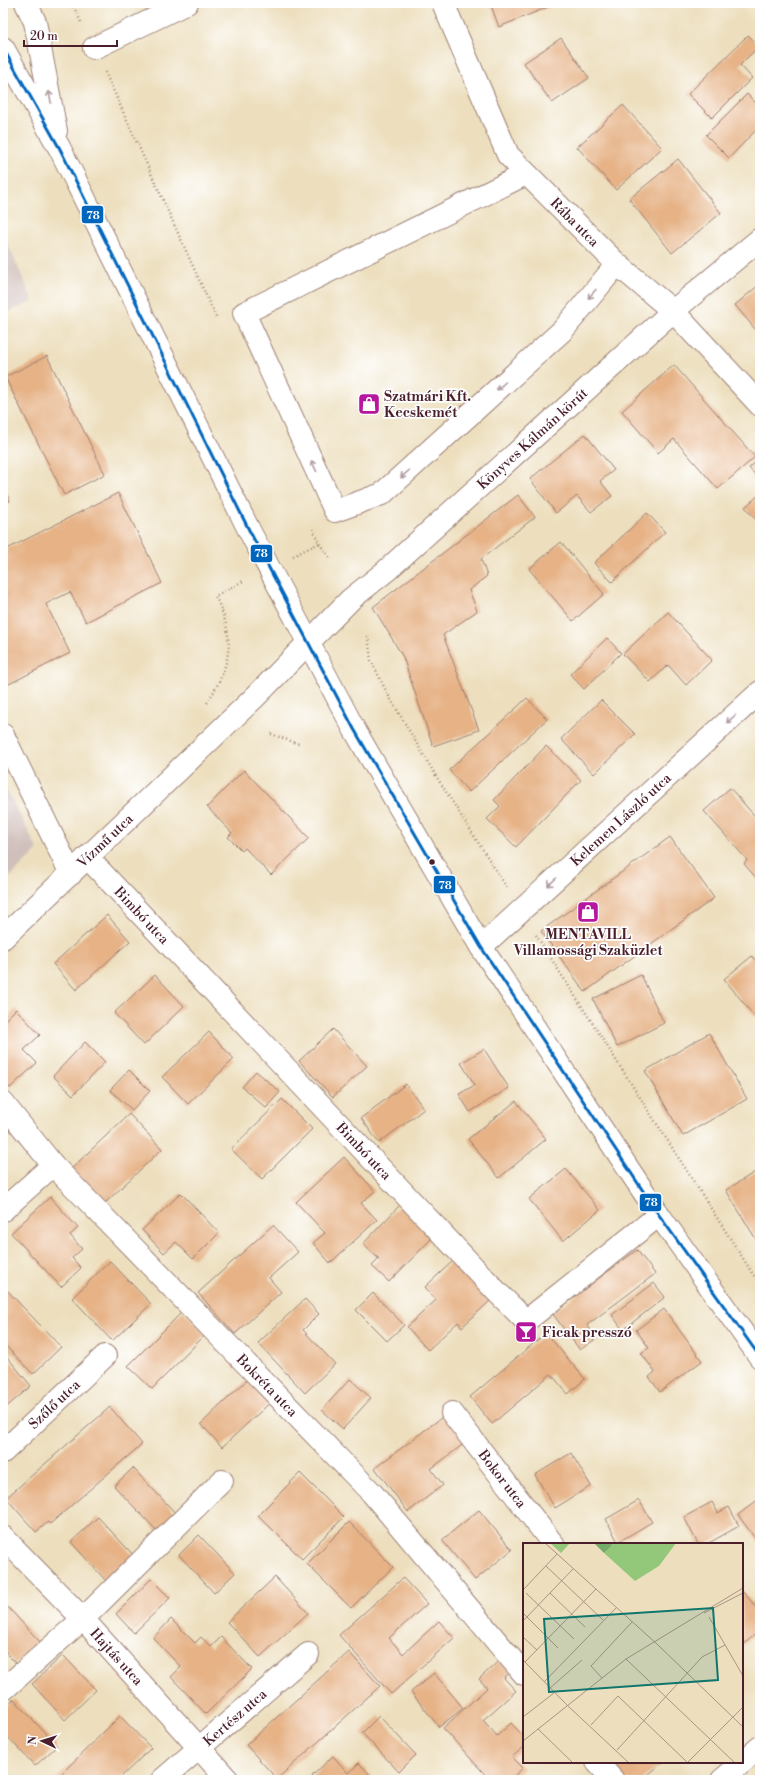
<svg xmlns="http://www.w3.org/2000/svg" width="763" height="1783" viewBox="0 0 763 1783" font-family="'Libre Bodoni',serif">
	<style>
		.industrial { fill: #d0c0bc }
		.building { fill: #e6b286 }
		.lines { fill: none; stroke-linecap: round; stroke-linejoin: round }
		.minor-casing { stroke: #9c7f74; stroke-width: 24 }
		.major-casing { stroke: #9c7f74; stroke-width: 24 }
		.path { stroke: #9c7f74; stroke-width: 2.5; stroke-dasharray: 1 3; stroke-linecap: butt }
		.minor { stroke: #fff; stroke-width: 22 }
		.major { stroke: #fff; stroke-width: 22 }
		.bus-1-casing { stroke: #fff; stroke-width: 6 }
		.bus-1 { stroke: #0065bd; stroke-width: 3 }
		.oneway { stroke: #ae9aa0 }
		.bus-dot { fill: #4a1f2b; stroke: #fff; stroke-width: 1.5 }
		.labels { text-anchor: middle; stroke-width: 3.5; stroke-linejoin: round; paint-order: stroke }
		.street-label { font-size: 14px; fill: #4a1f2b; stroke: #fff }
		.poi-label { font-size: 14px; font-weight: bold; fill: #4a1f2b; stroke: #fff; text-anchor: start }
		.inset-road { fill: none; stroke: #ac9283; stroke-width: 1 }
		.view { fill: #0f766e; fill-opacity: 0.15; stroke: #0f766e; stroke-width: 2 }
		.inset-edge { fill: none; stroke: #4a1f2b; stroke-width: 2 }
		.line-badge { stroke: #fff; stroke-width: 1.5 }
		.badge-label { font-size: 11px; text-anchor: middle; font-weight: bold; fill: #fff }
	</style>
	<rect width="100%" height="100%" fill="#fff"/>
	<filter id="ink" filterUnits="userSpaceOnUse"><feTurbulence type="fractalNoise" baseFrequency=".025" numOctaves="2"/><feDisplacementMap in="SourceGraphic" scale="8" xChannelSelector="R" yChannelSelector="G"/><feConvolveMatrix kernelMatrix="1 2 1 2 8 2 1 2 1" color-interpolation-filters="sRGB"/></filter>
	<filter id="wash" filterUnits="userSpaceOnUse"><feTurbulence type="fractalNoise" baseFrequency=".012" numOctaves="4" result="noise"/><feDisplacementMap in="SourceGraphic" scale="16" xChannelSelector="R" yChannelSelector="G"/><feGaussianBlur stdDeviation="0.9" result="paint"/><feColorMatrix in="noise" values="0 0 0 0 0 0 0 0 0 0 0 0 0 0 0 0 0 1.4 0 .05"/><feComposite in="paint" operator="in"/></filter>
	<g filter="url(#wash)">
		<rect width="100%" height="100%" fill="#eddfbe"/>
		<!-- industrial -->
		<g class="industrial">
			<polygon points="3,233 33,301 3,315"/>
			<polygon points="3,783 38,850 3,884"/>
		</g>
		<g id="blocks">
			<!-- building -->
			<g class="building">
				<polygon points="490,3 558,3 499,27"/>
				<polygon points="748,35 759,46 740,65 752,78 712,118 688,94"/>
				<polygon points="561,38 589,78 552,103 524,63"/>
				<polygon points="747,94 760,107 760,126 729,158 706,135"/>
				<polygon points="623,105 662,148 616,190 577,147"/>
				<polygon points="678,159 721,213 672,253 629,199"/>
				<polygon points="760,284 760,335 735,305"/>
				<polygon points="47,356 105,474 64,495 5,377"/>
				<polygon points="674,365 755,457 718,489 674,439 658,453 622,411"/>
				<polygon points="585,434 614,470 600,481 612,496 591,512 577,496 556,513 530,479"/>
				<polygon points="760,458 760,480 749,468"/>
				<polygon points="3,486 10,501 3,504"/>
				<polygon points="118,493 162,583 86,622 70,592 46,604 70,653 3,687 3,551"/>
				<polygon points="760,494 760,524 745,507"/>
				<polygon points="518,495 535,517 481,559 487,576 469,590 477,611 443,635 479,730 433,746 403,657 373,607"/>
				<polygon points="647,513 665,532 612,582 594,563"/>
				<polygon points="561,542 604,594 573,621 529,569"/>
				<polygon points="668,612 712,660 686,685 668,665 650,682 623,654"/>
				<polygon points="607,638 621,653 584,689 570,674"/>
				<polygon points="527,698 547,719 469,792 449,770"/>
				<polygon points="601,700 635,734 594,774 561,739"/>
				<polygon points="546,746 581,780 516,847 487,819 500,806 494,800"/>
				<polygon points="244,770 309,838 271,875 245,848 242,851 228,837 232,833 207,807"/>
				<polygon points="730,788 760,822 760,882 744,864 747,860 704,811"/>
				<polygon points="670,837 714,898 585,992 541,931"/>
				<polygon points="107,915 130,941 76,990 53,964"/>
				<polygon points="752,956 760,966 760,1023 724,979"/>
				<polygon points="155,975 184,1006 144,1045 114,1013"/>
				<polygon points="641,975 664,1023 617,1047 593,999"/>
				<polygon points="16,1009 40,1035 24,1050 37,1063 10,1088 3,1080 3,1022"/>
				<polygon points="333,1029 367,1066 333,1097 299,1061"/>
				<polygon points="209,1032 234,1059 188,1104 162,1077"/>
				<polygon points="709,1033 747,1099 683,1136 645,1071"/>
				<polygon points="85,1042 105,1062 73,1095 53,1076"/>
				<polygon points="484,1049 509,1088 470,1112 459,1094 475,1085 461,1063"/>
				<polygon points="129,1070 150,1091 132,1110 110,1090"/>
				<polygon points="256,1071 280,1092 266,1108 242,1087"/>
				<polygon points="406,1084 424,1109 379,1143 361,1118"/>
				<polygon points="282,1099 312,1129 262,1179 231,1149"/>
				<polygon points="516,1101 546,1139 499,1178 468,1139"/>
				<polygon points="129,1114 162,1149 104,1204 71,1169"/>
				<polygon points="344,1157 375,1191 361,1203 377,1220 330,1263 313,1243 325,1233 296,1202"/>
				<polygon points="566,1169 600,1210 563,1241 529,1199"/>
				<polygon points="760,1169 760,1246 726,1190"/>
				<polygon points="181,1193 219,1233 193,1259 176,1242 164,1253 142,1230"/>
				<polygon points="50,1197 78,1228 70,1235 82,1249 72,1258 81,1268 61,1287 11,1233"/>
				<polygon points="400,1205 433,1237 389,1282 372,1266 379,1259 363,1244"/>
				<polygon points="273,1225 298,1252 269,1278 281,1292 235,1334 198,1293"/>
				<polygon points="637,1250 655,1274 587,1325 597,1338 580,1350 552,1313"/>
				<polygon points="454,1260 491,1300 462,1327 458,1322 428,1350 407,1327 436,1300 425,1287"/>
				<polygon points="110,1261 151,1304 112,1341 72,1298"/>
				<polygon points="654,1283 665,1297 623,1330 612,1315"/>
				<polygon points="3,1286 61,1347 33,1374 3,1343"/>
				<polygon points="373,1293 404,1325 387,1341 356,1310"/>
				<polygon points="305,1299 319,1314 303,1330 335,1364 305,1393 258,1343"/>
				<polygon points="664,1309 702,1361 660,1392 649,1377 655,1372 641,1353 649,1348 636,1330"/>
				<polygon points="183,1311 206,1334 152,1389 128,1366"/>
				<polygon points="546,1333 585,1379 568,1394 551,1374 492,1424 470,1397"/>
				<polygon points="3,1352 31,1386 3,1410"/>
				<polygon points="250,1377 273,1400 222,1447 201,1424"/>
				<polygon points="350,1379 371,1398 343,1429 322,1410"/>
				<polygon points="110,1407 142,1444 50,1524 48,1522 36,1532 6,1498"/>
				<polygon points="445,1415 466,1442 431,1469 443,1485 408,1512 375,1468"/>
				<polygon points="571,1453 591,1486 555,1508 535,1475"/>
				<polygon points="133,1468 180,1518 161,1535 114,1486"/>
				<polygon points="300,1473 344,1517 302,1559 258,1515"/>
				<polygon points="760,1498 760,1545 738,1515"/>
				<polygon points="639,1500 652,1522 618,1542 606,1519"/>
				<polygon points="712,1502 718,1513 729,1507 739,1526 707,1544 698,1544 684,1517"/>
				<polygon points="479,1510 512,1550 475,1580 442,1540"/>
				<polygon points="98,1517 136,1558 108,1583 71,1542"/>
				<polygon points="349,1522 393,1567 351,1608 307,1564"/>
				<polygon points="199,1535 235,1573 214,1593 179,1555"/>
				<polygon points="275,1577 308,1613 260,1657 227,1622"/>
				<polygon points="403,1578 427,1604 389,1638 403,1654 439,1621 454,1638 391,1694 339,1635"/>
				<polygon points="151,1579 170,1598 134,1633 116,1614"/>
				<polygon points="742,1591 760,1611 760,1630 742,1646"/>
				<polygon points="5,1604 40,1642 16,1664 3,1649 3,1605"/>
				<polygon points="171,1619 195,1643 201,1637 211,1647 221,1637 252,1669 206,1714 171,1677 181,1667 153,1638"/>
				<polygon points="349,1652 380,1686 277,1779 246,1745"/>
				<polygon points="63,1655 96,1690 65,1720 32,1684"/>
				<polygon points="504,1656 515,1668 504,1678 516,1691 483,1720 497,1736 511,1723 524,1737 524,1747 512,1757 523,1768 514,1776 518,1780 490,1780 443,1728 487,1688 479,1679"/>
				<polygon points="434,1673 463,1708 439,1727 411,1692"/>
				<polygon points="14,1699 57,1746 35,1766 3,1732 3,1709"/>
				<polygon points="120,1716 151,1748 118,1780 55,1780"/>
				<polygon points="379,1716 416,1755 399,1772 362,1733"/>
				<polygon points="333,1756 348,1773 359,1763 375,1780 315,1780 312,1776"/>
				<polygon points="609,1762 664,1762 641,1780 623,1780"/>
			</g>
		</g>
	</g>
	<g filter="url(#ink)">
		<use href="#blocks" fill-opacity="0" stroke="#9c7f74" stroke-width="1"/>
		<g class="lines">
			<!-- minor casing -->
			<g class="minor-casing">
				<g id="minor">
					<path id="s1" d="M443,3L508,155L617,264L673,311L760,405"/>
					<polyline points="94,48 187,3"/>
					<polyline points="526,174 244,313 335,511 382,494 563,330 617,264"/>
					<polyline points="3,735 71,874"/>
					<path id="s2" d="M87,857L497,1292L526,1321L659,1215"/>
					<path id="s3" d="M481,947L760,692"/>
					<path id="s4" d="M3,1103L53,1165L372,1493L524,1674"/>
					<polyline points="3,1210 53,1165"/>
					<path id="s5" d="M452,1413L553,1544"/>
					<path id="s6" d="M3,1452L105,1356"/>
					<path id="s7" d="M3,1537L83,1619L228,1780"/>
					<polyline points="3,1690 83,1619 222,1481"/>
					<polyline points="597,1762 613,1780"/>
					<path id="s8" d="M162,1780L308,1654"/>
					<polyline points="722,1780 760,1747"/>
				</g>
			</g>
			<!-- major casing -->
			<g class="major-casing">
				<g id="major">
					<polyline points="26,3 35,22 56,131"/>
					<polyline points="3,48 60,149 249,530 354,729 481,947 659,1215 760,1357"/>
					<path id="s9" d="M3,938L255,697L351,599L386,571L673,311L760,239"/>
				</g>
			</g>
			<!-- path -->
			<g class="path">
				<polyline points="72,3 82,24"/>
				<polyline points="105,72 216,317"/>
				<polyline points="313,529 319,543 330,558"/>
				<polyline points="293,556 319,543"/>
				<polyline points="368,636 371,660 387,693 436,776 507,888"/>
				<path d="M207,703C232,663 236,638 215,596L245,580"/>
				<polyline points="271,734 299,744"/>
				<polyline points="536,935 760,1285"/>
			</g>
			<!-- minor -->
			<use href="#minor" class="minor"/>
			<!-- major -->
			<use href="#major" class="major"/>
			<!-- bus-1 casing -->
			<g class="bus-1-casing">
				<polyline id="bus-1" points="3,48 60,149 249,530 354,729 481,947 659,1215 760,1357"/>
			</g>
			<!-- bus-1 -->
			<use href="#bus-1" class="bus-1"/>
		</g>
		<!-- one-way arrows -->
		<defs><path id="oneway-shaft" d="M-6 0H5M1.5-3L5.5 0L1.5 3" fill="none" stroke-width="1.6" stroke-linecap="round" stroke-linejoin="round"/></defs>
		<g class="oneway">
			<use href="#oneway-shaft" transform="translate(50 97) rotate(-101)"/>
			<use href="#oneway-shaft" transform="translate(592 294) rotate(130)"/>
			<use href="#oneway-shaft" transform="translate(501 386) rotate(138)"/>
			<use href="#oneway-shaft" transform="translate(314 466) rotate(-115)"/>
			<use href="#oneway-shaft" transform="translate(405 474) rotate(138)"/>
			<use href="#oneway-shaft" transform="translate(731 719) rotate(138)"/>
			<use href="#oneway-shaft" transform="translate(552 882) rotate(138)"/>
		</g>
	</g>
	<!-- icons -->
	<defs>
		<g id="shop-square" transform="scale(1.15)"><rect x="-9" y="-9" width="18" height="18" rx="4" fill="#b5179e" stroke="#fff"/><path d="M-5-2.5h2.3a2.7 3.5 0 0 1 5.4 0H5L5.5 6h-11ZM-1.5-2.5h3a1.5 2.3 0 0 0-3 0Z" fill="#fff"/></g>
		<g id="bar-square" transform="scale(1.15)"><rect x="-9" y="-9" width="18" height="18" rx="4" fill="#b5179e" stroke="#fff"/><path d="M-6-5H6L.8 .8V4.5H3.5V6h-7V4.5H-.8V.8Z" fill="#fff"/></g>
	</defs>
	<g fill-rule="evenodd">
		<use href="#shop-square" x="369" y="404"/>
		<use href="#shop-square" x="588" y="912"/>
		<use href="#bar-square" x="526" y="1332"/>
	</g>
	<!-- markers -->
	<circle class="bus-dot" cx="432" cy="862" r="3.5"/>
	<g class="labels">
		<!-- street labels -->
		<g class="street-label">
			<text dy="5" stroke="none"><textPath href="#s1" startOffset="260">Rába utca</textPath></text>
			<text dy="5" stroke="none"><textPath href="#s9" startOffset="728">Könyves Kálmán körút</textPath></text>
			<text dy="5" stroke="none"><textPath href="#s3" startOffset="189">Kelemen László utca</textPath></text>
			<text dy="5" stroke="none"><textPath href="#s9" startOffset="141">Vízmű utca</textPath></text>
			<text dy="5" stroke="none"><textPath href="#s2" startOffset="80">Bimbó utca</textPath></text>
			<text dy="5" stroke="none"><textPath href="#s2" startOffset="404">Bimbó utca</textPath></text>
			<text dy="5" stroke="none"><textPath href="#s4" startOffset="387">Bokréta utca</textPath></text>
			<text dy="5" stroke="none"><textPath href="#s6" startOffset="70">Szőlő utca</textPath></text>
			<text dy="5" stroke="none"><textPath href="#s5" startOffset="83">Bokor utca</textPath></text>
			<text dy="5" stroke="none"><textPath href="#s7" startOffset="165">Hajtás utca</textPath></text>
			<text dy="5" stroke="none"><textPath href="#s8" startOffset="96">Kertész utca</textPath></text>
		</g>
		<!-- poi labels -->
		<g class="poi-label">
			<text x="384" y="401">Szatmári Kft.<tspan x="384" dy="16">Kecskemét</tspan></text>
			<text x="588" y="939" text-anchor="middle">MENTAVILL<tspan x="588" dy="16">Villamossági Szaküzlet</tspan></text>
			<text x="542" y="1337">Ficak presszó</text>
		</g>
	</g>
	<!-- overview -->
	<g transform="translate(523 1543)">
		<rect width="220" height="220" fill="#eddfbe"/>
		<path d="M27,0H47L38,10ZM86,0H153L136,23L112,38L81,10L88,2Z" fill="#93c87a"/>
		<path d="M71,0H86L89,2L81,10Z" fill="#76ac6a"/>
		<path class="inset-road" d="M22,0L135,102L220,184M23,23L80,77M0,47L34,11M3,50L51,96M27,50L62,84M0,70L35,105M181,70L220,50M186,74L220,133M0,78L50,26M0,94L14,107M103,116L212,220M0,117L45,163M2,119L73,46M79,135L68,123L109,79M21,139L94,64M27,145L59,117M45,163L106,220M0,174L31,150M68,182L95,153L165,220M15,186L50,220M0,198L103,116L220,45M94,207L179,114L202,102M164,220L220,164"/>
		<path class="view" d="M190,65L195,137L26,149L21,76Z"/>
		<rect width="220" height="220" class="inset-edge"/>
	</g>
	<g class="line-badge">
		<rect x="81" y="205" width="23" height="19" rx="4" fill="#0065bd"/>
		<rect x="250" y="544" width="23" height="19" rx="4" fill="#0065bd"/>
		<rect x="433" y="875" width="23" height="19" rx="4" fill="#0065bd"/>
		<rect x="639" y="1193" width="23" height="19" rx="4" fill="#0065bd"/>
	</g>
	<g class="badge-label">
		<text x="93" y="219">78</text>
		<text x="261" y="557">78</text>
		<text x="445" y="889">78</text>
		<text x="651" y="1206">78</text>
	</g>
	<!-- margin -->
	<rect width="763" height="1783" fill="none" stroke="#fff" stroke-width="16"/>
	<!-- north arrow -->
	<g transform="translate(42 1741) rotate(274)" stroke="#ffffff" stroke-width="3" paint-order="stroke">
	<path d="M0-3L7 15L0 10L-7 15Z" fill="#4a1f2b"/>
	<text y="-6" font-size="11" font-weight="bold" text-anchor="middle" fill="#4a1f2b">N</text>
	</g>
	<!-- scale -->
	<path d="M24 40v6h93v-6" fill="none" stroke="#4a1f2b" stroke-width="2"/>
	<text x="30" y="40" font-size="12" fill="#4a1f2b" stroke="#ffffff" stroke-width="3" paint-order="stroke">20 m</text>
</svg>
